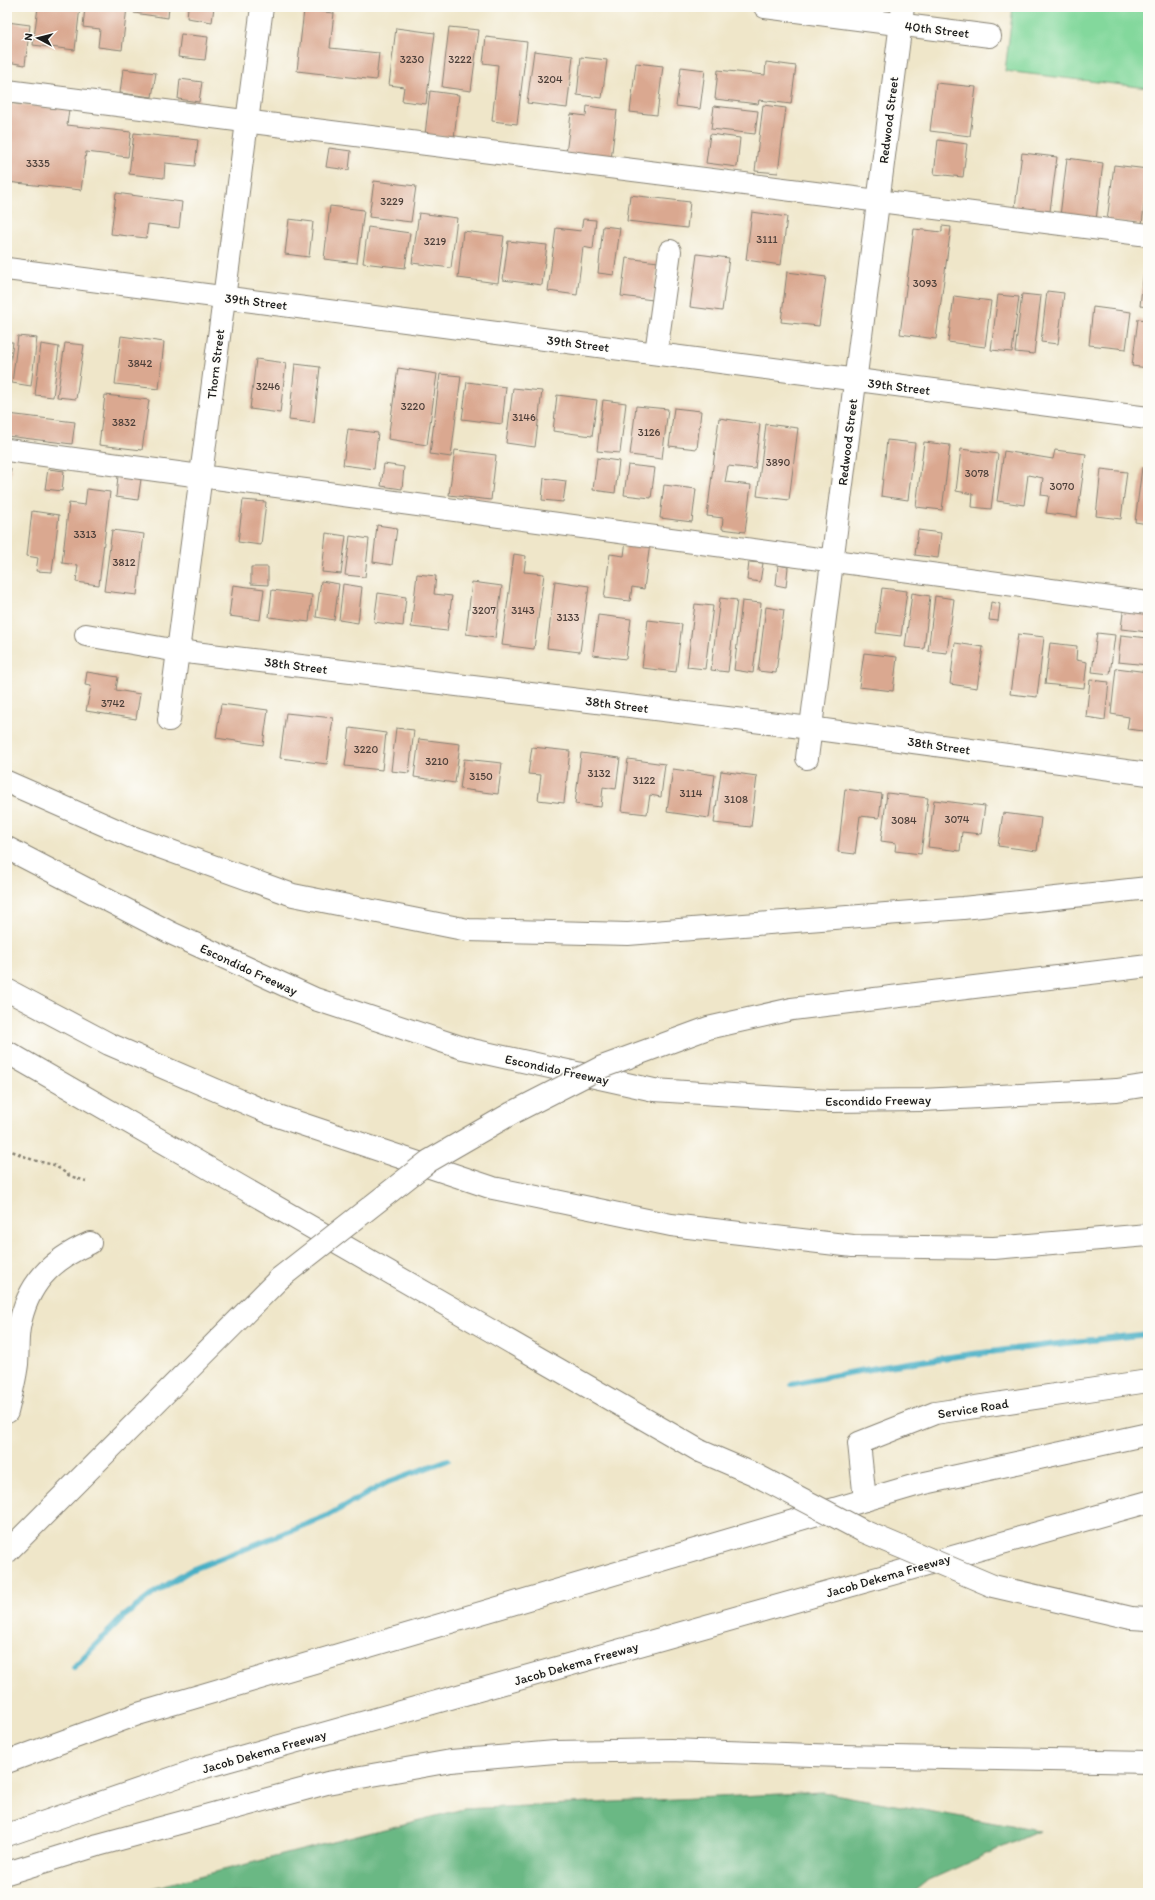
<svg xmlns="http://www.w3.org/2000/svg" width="1155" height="1900" viewBox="0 0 1155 1900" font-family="Itim,sans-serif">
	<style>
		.green { fill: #83d89c; stroke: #507a5c }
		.forest { fill: #6ab884; stroke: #436a50 }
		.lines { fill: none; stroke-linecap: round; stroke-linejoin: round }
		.stream { stroke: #46afc5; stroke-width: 6 }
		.building { fill: #daa890 }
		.minor-casing { stroke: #868172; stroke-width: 24 }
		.highway-casing { stroke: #868172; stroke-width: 24 }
		.path { stroke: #868172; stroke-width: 2.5; stroke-dasharray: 3 3; stroke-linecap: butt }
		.minor { stroke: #fff; stroke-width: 22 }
		.highway { stroke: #fff; stroke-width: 22 }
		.highway-bridge-casing { stroke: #868172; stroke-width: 24; stroke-linecap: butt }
		.highway-bridge { stroke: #fff; stroke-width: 22 }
		.labels { text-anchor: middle; stroke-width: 3; stroke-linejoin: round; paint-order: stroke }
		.number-label { font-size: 11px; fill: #4c3f39 }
		.street-label { font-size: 13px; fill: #1c1c1c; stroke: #fdfcf7 }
	</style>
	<rect width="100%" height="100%" fill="#fdfcf7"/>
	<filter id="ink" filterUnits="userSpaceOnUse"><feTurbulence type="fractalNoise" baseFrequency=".025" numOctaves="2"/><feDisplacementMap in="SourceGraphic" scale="8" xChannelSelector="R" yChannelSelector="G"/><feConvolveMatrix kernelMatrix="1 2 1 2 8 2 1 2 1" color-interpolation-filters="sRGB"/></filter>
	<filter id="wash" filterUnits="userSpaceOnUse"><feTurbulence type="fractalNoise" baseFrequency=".012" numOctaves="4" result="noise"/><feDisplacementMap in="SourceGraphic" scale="16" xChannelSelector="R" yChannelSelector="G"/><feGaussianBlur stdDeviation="0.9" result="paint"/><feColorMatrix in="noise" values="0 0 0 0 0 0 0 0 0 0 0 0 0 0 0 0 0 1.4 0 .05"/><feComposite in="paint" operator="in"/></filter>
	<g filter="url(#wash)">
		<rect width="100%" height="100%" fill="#efe6c9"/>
		<!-- green -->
		<polygon class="green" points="1013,7 1148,7 1148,88 1005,71"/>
		<!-- forest -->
		<polygon class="forest" points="823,1792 1039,1831 929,1880 913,1893 133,1893 463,1809"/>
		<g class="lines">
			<!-- stream -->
			<g class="stream">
				<path d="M792,1384C909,1359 1029,1347 1148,1334"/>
				<polyline points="74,1667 123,1617 154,1593 191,1570 325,1517 388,1482 448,1460"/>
			</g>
		</g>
		<g id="blocks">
			<!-- building -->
			<g class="building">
				<polygon points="7,7 11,7 10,14 7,13"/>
				<polygon points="38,7 80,7 75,50 33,45"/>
				<polygon points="85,7 127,7 122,50 98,47 100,29 83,27"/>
				<polygon points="135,7 169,7 168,18 134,13"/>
				<polygon points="188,7 214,7 212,22 187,18"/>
				<polygon points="304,10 334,13 330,48 379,53 376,80 297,71"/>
				<polygon points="7,22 30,25 25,65 7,62"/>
				<polygon points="449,27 479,30 471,91 442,87"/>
				<polygon points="396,28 435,33 426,104 402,101 404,87 389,85"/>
				<polygon points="181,34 208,37 205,60 178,57"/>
				<polygon points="486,37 527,42 517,124 492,121 498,65 483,63"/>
				<polygon points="534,51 573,56 567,108 527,103"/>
				<polygon points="581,57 607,60 602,98 577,95"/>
				<polygon points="766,62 796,66 791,104 759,100 758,104 715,99 718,70 765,75"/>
				<polygon points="636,63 663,66 657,115 630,112"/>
				<polygon points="681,67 705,70 700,109 676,106"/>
				<polygon points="123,69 156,73 152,97 120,93"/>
				<polygon points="180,79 202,82 199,102 178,99"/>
				<polygon points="936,83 976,87 970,136 930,131"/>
				<polygon points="430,91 459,95 454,138 425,135"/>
				<polygon points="7,103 69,109 67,125 131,132 128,157 86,152 81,190 7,182"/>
				<polygon points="763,105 786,108 778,173 755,171"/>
				<polygon points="587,106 617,110 611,160 566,154 571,114 586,116"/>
				<polygon points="714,106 758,111 755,134 711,129"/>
				<polygon points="134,133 198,140 195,166 165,163 164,178 129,174"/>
				<polygon points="710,134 740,138 737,167 706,163"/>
				<polygon points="938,140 967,144 963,177 934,174"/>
				<polygon points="329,148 351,151 349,170 326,167"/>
				<polygon points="1022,153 1057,157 1050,211 1015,207"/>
				<polygon points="1067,158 1103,163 1096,220 1060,216"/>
				<polygon points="1114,165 1148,169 1142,225 1107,221"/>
				<polygon points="374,181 416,186 411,222 369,217"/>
				<polygon points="116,193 182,202 179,228 148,224 146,238 111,234"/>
				<polygon points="630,195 690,202 687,228 627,221"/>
				<polygon points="330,206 364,210 357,263 324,259"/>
				<polygon points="752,212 787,217 781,265 746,260"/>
				<polygon points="419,213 457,218 451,268 412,263"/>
				<polygon points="289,219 313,222 309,257 285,254"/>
				<polygon points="583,219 596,220 593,249 583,247 577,295 548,291 556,228 581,231"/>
				<polygon points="603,226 620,228 614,275 598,273"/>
				<polygon points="942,226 951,227 936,339 900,334 914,229 942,232"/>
				<polygon points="368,227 410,233 405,268 363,263"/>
				<polygon points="463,231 504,236 498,283 458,278"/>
				<polygon points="508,241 547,245 542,285 503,280"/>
				<polygon points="697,254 729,258 722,311 690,307"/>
				<polygon points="626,258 658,262 653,300 621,296"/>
				<polygon points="1144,271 1148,272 1148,307 1140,306"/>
				<polygon points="787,272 826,277 819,326 781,322"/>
				<polygon points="1047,291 1064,293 1058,344 1041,342"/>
				<polygon points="1022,294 1041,296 1034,354 1015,352"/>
				<polygon points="998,295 1019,297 1012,352 991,350"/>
				<polygon points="954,296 991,301 985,347 948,342"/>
				<polygon points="1093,307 1131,312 1126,349 1089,345"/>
				<polygon points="1138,319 1148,320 1148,368 1132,366"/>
				<polygon points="18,336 37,338 31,386 12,383"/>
				<polygon points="121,336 164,342 159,389 115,384"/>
				<polygon points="7,342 13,342 8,380 7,380"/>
				<polygon points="65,343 84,345 76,399 57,397"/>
				<polygon points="41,344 59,347 53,397 35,395"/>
				<polygon points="256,359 286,363 280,413 250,409"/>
				<polygon points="295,364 320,367 314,423 289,420"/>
				<polygon points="398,368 437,374 427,445 388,439"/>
				<polygon points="440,374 461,376 451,457 430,454"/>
				<polygon points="467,382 506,387 502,424 462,419"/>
				<polygon points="513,388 542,391 535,447 506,443"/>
				<polygon points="105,395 149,400 142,450 99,445"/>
				<polygon points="557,395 597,400 592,436 553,431"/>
				<polygon points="603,400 626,403 620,453 597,451"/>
				<polygon points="636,406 668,409 662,459 630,455"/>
				<polygon points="674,408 701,411 697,449 669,446"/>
				<polygon points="8,414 75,422 72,444 7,436"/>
				<polygon points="719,418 760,424 755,469 728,466 725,482 751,485 745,532 722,529 723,518 707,516"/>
				<polygon points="766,424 798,428 789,500 757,496"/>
				<polygon points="348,429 378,433 374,469 343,465"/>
				<polygon points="887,440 915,443 908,500 881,496"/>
				<polygon points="924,442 950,445 942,510 916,507"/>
				<polygon points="961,449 998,454 991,509 972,507 973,494 956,491"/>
				<polygon points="455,450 496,455 491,500 449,495"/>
				<polygon points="1055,450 1086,454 1077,517 1046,513 1049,496 1041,495 1043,478 1028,475 1024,505 997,501 1004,451 1053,459"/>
				<polygon points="597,458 619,461 615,493 593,490"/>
				<polygon points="384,464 404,467 402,489 381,486"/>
				<polygon points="628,465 655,468 651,498 624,495"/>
				<polygon points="7,468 11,469 8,492 7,492"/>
				<polygon points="1142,468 1148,469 1148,524 1135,522"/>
				<polygon points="48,469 64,471 62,491 45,489"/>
				<polygon points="1101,469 1127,472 1121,519 1096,516"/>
				<polygon points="118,476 141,479 138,500 116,497"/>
				<polygon points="544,478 566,481 563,502 542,500"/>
				<polygon points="664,485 696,489 692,522 660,518"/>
				<polygon points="87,489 110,492 99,585 76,582 78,565 62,563 69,503 85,505"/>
				<polygon points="243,500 266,502 261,545 238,542"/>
				<polygon points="32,511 59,515 52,572 36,571 38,558 27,556"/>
				<polygon points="377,525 397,528 392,565 373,562"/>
				<polygon points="112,530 144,534 137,595 104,591"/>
				<polygon points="918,530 941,533 938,558 915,555"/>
				<polygon points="326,533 346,536 341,574 322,572"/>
				<polygon points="350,536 369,539 365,577 345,575"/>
				<polygon points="626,540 650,543 644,589 632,587 630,601 604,598 610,554 624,556"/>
				<polygon points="514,554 526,556 524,572 544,574 534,649 502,645"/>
				<polygon points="749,562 763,563 760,582 747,580"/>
				<polygon points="778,565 788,567 786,587 776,585"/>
				<polygon points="251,567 268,567 268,585 251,584"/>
				<polygon points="417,574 436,576 434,594 452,596 447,631 411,627"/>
				<polygon points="321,581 339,584 334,620 316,617"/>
				<polygon points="555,581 589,586 580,652 547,648"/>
				<polygon points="472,582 502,586 495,638 466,634"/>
				<polygon points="343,584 362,587 358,623 339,620"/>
				<polygon points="233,585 264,589 260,620 229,616"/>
				<polygon points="882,588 907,591 901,636 876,633"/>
				<polygon points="272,590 312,595 309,622 269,617"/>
				<polygon points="378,593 406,597 403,626 374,622"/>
				<polygon points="912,593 930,596 924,649 905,647"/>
				<polygon points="935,596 954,599 947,653 928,651"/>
				<polygon points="720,598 737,600 728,672 711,670"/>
				<polygon points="742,601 761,603 753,673 734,670"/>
				<polygon points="991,602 1000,604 998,621 989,620"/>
				<polygon points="695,604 713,606 705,669 687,667"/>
				<polygon points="1124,604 1148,607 1148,632 1121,629"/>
				<polygon points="766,607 784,610 776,673 758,671"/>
				<polygon points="598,615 631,619 626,659 593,655"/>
				<polygon points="648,620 682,624 676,672 642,668"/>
				<polygon points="1097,633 1115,635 1110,674 1092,672"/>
				<polygon points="1018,634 1044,637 1037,697 1010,694"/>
				<polygon points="1121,635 1148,638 1148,665 1118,662"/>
				<polygon points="955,643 983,647 977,688 950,684"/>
				<polygon points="1050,643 1077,646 1076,660 1087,662 1084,688 1045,684"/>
				<polygon points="864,653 897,657 893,691 859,687"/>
				<polygon points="1116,668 1148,672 1148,701 1144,731 1127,729 1129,717 1111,714"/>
				<polygon points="87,672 118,677 116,690 140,694 136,719 86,711 91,686 85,685"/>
				<polygon points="1090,680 1109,682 1105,720 1086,717"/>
				<polygon points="221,704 268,710 263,745 216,738"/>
				<polygon points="286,713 333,718 327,764 280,758"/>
				<polygon points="350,728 386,733 382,770 345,766"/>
				<polygon points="396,728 414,730 409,773 391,771"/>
				<polygon points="419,739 460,744 455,783 414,777"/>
				<polygon points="532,747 570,751 564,803 538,800 541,775 528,774"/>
				<polygon points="581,753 620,758 616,789 603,787 601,807 575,804"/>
				<polygon points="464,759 502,763 498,794 460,789"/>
				<polygon points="628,759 665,764 661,797 650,795 647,814 621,811"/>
				<polygon points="673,769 715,775 709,818 667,812"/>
				<polygon points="721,771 757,776 751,827 714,823"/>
				<polygon points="845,789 882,794 879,818 860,816 855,854 838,852"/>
				<polygon points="887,793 928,798 921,854 895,851 896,843 881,841"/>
				<polygon points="934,800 985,806 981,834 962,832 960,851 928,847"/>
				<polygon points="1003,813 1041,818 1037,851 998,846"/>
			</g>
		</g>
	</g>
	<g filter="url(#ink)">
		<use href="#blocks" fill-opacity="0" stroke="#868172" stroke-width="1"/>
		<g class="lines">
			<!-- minor casing -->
			<g class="minor-casing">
				<g id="minor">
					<polyline points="765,7 990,36"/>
					<polyline points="7,91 1148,235"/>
					<polyline points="7,269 1148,418"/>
					<polyline points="656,353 670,251"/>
					<polyline points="7,450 1148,603"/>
					<polyline points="86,635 178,651 810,728 1148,774"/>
					<polyline points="169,720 262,7"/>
					<polyline points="807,758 903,7"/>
					<path d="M7,1412C11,1396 15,1380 17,1364C18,1352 17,1340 19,1328C27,1284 51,1260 90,1243"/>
					<polyline points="865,1500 859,1443 935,1413 1148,1381"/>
				</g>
			</g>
			<!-- highway casing -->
			<g class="highway-casing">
				<g id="highway">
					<polyline points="7,782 132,837 293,895 468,930 628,934 963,908 1148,888"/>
					<polyline points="7,848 171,933 315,999 463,1048 654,1090 829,1101 922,1100 1117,1090 1148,1085"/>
					<polyline points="7,990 109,1044 269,1113 493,1188 671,1225 853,1246 994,1248 1148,1235"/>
					<polyline points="792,1009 1148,966"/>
					<polyline points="7,1052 700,1451"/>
					<polyline points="7,1552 280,1278"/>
					<polyline points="1131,1618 1148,1619"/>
					<polyline points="7,1762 138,1714 916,1485 1148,1434"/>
					<polyline points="7,1835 205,1767 1148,1502"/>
					<polyline points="7,1873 98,1845 327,1783 451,1761 555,1752 670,1750 840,1756 1148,1762"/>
				</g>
			</g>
			<!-- path -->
			<polyline class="path" points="7,1149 33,1160 54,1165 70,1176 86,1181"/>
			<!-- minor -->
			<use href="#minor" class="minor"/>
			<!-- highway -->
			<use href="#highway" class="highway"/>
			<!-- highway-bridge casing -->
			<g class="highway-bridge-casing">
				<g id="highway-bridge">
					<polyline points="280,1278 429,1161 512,1113 602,1067 708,1028 792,1009"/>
					<polyline points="700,1451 756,1475 863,1531 993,1586 1131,1618"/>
				</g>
			</g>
			<!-- highway-bridge -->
			<use href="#highway-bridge" class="highway-bridge"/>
		</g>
	</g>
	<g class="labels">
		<!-- number labels -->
		<g class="number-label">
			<text x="412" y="63">3230</text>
			<text x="460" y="63">3222</text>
			<text x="550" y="83">3204</text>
			<text x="38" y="167">3335</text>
			<text x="392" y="205">3229</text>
			<text x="767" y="243">3111</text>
			<text x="435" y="245">3219</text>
			<text x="925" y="287">3093</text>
			<text x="140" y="367">3842</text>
			<text x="268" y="390">3246</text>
			<text x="413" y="410">3220</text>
			<text x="524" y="421">3146</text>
			<text x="124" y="426">3832</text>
			<text x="649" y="436">3126</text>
			<text x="778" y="466">3890</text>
			<text x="977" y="477">3078</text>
			<text x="1062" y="490">3070</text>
			<text x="85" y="538">3313</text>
			<text x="124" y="566">3812</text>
			<text x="484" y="614">3207</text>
			<text x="523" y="614">3143</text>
			<text x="568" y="621">3133</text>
			<text x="113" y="707">3742</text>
			<text x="366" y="753">3220</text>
			<text x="437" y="765">3210</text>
			<text x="599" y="777">3132</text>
			<text x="481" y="780">3150</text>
			<text x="644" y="784">3122</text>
			<text x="691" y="797">3114</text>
			<text x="736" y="803">3108</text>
			<text x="957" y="823">3074</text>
			<text x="904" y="824">3084</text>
		</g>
		<!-- street labels -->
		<g class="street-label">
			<text transform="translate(937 29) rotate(7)" y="5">40th Street</text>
			<text transform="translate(888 120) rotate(-83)" y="5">Redwood Street</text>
			<text transform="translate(256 301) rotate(7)" y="5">39th Street</text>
			<text transform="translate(578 343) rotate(7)" y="5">39th Street</text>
			<text transform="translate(215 364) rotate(-83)" y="5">Thorn Street</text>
			<text transform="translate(899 386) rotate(7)" y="5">39th Street</text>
			<text transform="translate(847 442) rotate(-83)" y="5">Redwood Street</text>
			<text transform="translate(296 665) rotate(7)" y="5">38th Street</text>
			<text transform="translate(617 704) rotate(7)" y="5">38th Street</text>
			<text transform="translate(939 745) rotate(8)" y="5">38th Street</text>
			<text transform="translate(249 969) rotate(25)" y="5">Escondido Freeway</text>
			<text transform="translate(557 1069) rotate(12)" y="5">Escondido Freeway</text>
			<text transform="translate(878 1100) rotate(-1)" y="5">Escondido Freeway</text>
			<text transform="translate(973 1408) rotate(-9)" y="5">Service Road</text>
			<text transform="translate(888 1575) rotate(-16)" y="5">Jacob Dekema Freeway</text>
			<text transform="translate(576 1663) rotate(-16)" y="5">Jacob Dekema Freeway</text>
			<text transform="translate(264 1751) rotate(-16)" y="5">Jacob Dekema Freeway</text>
		</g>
	</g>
	<!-- margin -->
	<rect width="1155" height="1900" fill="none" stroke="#fdfcf7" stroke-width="24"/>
	<!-- north arrow -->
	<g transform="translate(38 38) rotate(277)" stroke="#fdfcf7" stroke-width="3" paint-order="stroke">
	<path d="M0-3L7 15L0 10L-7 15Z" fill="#1c1c1c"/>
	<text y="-6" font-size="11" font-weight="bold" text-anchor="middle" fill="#1c1c1c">N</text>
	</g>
</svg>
